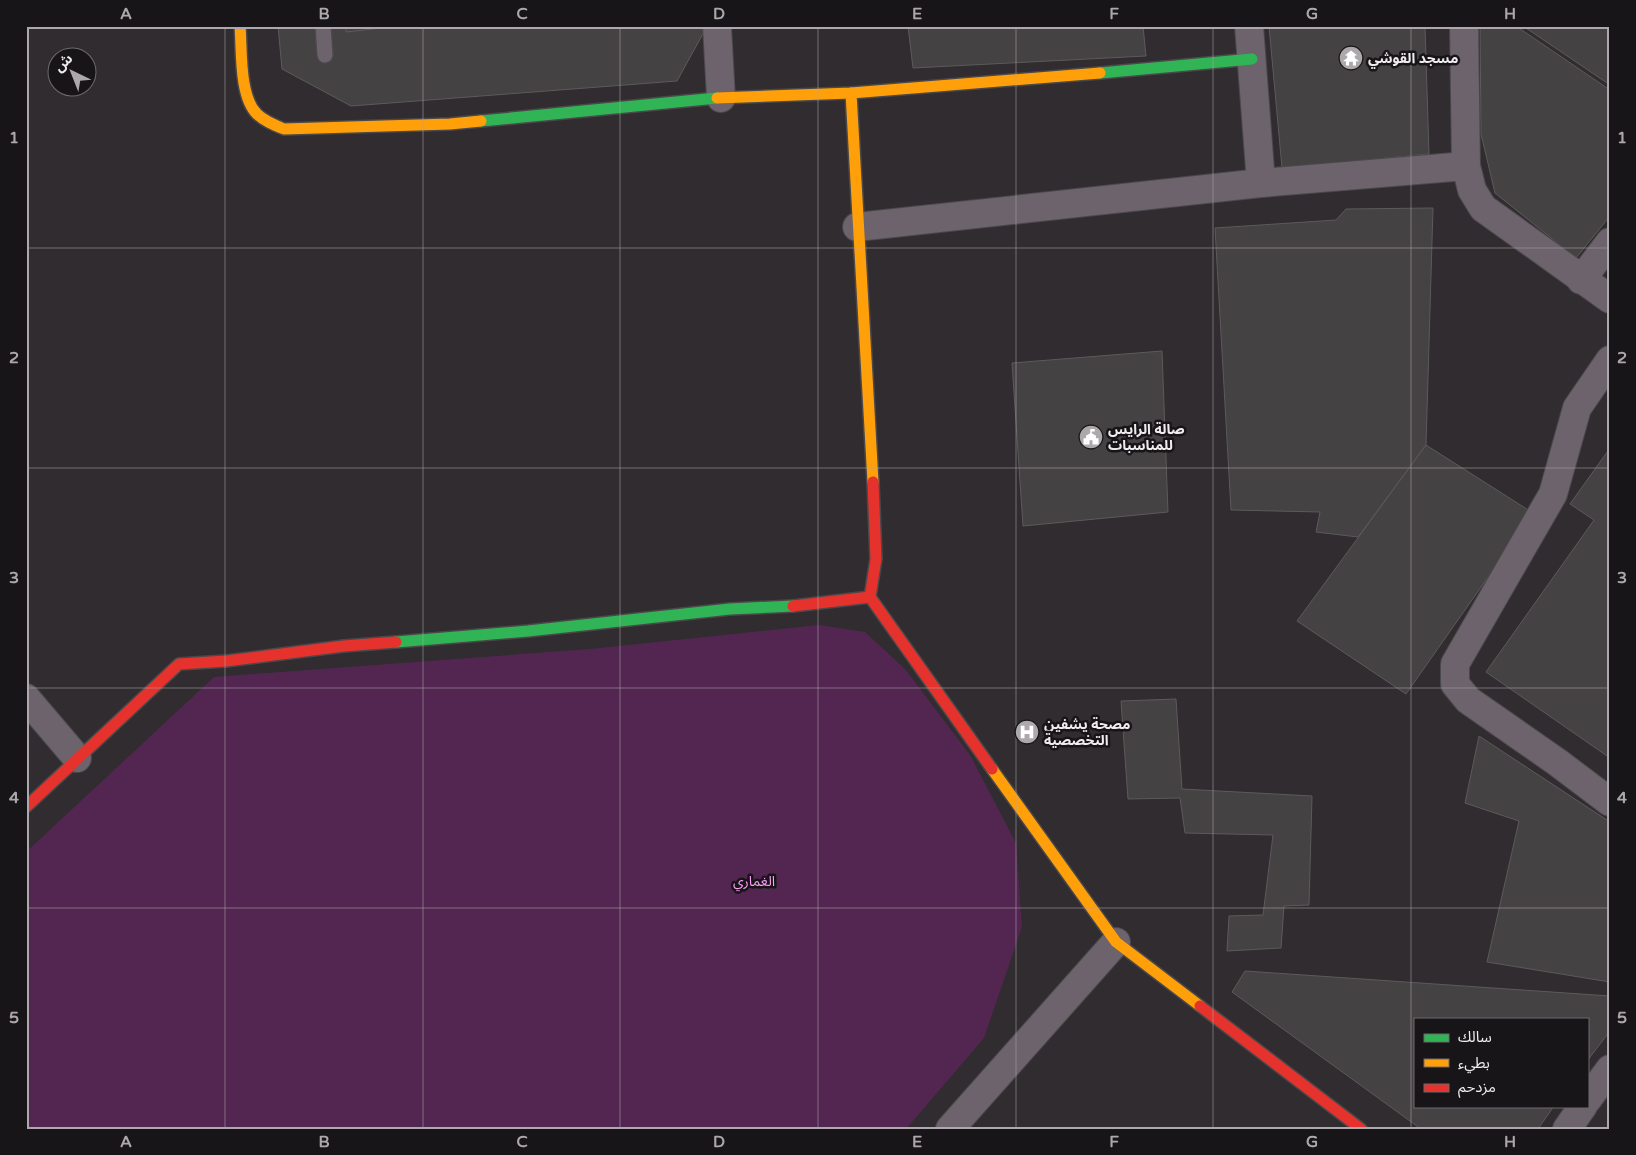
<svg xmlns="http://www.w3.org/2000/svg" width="1636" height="1155" viewBox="0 0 1636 1155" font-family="'Varela Round','Noto Sans Arabic',sans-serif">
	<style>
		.green { fill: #532652 }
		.building { fill: #454244; stroke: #5d5a5c }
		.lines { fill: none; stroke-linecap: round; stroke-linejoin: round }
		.lane-casing { stroke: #4a484a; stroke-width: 18 }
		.street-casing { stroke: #4a484a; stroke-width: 30 }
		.fast-casing { stroke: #4a484a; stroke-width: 14 }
		.slow-casing { stroke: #4a484a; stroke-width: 14 }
		.jam-casing { stroke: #4a484a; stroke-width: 14 }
		.lane { stroke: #6c636c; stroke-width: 15 }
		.street { stroke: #6c636c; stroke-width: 28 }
		.fast { stroke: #30b455; stroke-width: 11 }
		.slow { stroke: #ff9f0a; stroke-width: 11 }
		.jam { stroke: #e5322d; stroke-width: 11 }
		.grid { fill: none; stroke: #aca8ab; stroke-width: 1; stroke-opacity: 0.55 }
		.labels { text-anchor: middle; stroke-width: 5; stroke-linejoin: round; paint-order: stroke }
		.poi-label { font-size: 14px; font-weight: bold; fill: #efebee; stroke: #171517; text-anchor: start }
		.park-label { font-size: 14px; fill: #fb9ff7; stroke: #171517 }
		.neatline { fill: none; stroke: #aca8ab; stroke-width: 2 }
		.grid-label { font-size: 16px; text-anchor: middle; font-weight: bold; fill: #aca8ab }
	</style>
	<rect width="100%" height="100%" fill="#302c2f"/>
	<!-- green -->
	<polygon class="green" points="819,625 865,632 905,669 970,755 1016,843 1022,927 984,1038 906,1129 26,1129 26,852 214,677 590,649"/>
	<!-- building -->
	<g class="building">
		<polygon points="278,26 704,26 705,30 677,81 351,106 282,69"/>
		<polygon points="346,26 400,26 346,32"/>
		<polygon points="908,26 1143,26 1146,56 913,68"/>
		<polygon points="1269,26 1425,26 1429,154 1282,168"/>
		<polygon points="1480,26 1516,26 1610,90 1610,216 1576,258 1495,193 1481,134"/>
		<polygon points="1523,26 1610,26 1610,85"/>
		<polygon points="1433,208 1426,445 1358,537 1316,532 1320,512 1231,510 1215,228 1336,220 1346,209"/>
		<polygon points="1162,351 1168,512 1023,526 1012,363"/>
		<polygon points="1426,445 1533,513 1406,694 1297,621"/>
		<polygon points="1610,448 1610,758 1486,672 1594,520 1570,504"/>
		<polygon points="1176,699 1182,789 1312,796 1309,905 1284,906 1281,948 1227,951 1229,916 1263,915 1273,835 1185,833 1180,798 1128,799 1121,701"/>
		<polygon points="1479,736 1610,822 1610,982 1487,962 1519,821 1465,803"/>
		<polygon points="1245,971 1610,996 1610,1031 1587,1061 1587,1019 1415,1019 1415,1106 1554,1106 1538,1129 1421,1129 1232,992"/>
	</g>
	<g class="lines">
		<!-- lane casing -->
		<g class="lane-casing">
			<polyline id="lane" points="323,26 325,55"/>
		</g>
		<!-- street casing -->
		<g class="street-casing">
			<g id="street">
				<polyline points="717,26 721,98"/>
				<polyline points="1249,26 1261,183"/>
				<polyline points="1464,26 1466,166 1472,190 1483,208 1610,299"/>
				<polyline points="857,227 1261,183 1466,166"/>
				<polyline points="1581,280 1610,242"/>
				<polyline points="1610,360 1577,408 1553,494 1455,664 1455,684 1468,700 1557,762 1610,802"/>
				<polyline points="26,698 77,758"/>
				<polyline points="1587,1100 1610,1069"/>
				<polyline points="950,1129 1116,942"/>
				<polyline points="1567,1129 1583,1106"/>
			</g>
		</g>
		<!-- fast casing -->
		<g class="fast-casing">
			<g id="fast">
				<polyline points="1100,73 1252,59"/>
				<polyline points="481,121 717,98"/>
				<polyline points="396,642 528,631 730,609 793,606"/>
			</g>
		</g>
		<!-- slow casing -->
		<g class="slow-casing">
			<g id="slow">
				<path d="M240,26C242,50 239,96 257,114C264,121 274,125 284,129L450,124L481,121"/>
				<polyline points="851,93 873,482"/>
				<polyline points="717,98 851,93 1100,73"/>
				<polyline points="992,769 1116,942 1200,1006"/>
			</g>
		</g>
		<!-- jam casing -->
		<g class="jam-casing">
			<g id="jam">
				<polyline points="873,482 876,559 870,597 992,769"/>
				<polyline points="793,606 870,597"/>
				<polyline points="26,807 179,664 226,661 344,646 396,642"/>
				<polyline points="1200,1006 1361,1129"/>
			</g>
		</g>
		<!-- lane -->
		<use href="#lane" class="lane"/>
		<!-- street -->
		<use href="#street" class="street"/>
		<!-- fast -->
		<use href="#fast" class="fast"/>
		<!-- slow -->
		<use href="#slow" class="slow"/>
		<!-- jam -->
		<use href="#jam" class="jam"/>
	</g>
	<!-- grid -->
	<path class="grid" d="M225,26V1129M423,26V1129M620,26V1129M818,26V1129M1016,26V1129M1213,26V1129M1411,26V1129M26,248H1610M26,468H1610M26,688H1610M26,908H1610"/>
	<!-- icons -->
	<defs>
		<g id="temple-disc" transform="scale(1.25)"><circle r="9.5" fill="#aca8ab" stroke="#171517"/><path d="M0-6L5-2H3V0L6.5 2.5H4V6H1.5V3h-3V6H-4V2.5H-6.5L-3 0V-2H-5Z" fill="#fff"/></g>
		<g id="civic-disc" transform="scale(1.25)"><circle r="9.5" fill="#aca8ab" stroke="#171517"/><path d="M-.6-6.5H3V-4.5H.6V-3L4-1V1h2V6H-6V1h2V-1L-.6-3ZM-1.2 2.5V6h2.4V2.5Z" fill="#fff"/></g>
		<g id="hospital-disc" transform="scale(1.25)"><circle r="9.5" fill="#aca8ab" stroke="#171517"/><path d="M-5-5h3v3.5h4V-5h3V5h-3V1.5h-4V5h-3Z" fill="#fff"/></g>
	</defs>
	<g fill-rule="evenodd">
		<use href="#temple-disc" x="1351" y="58"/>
		<use href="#civic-disc" x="1091" y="437"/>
		<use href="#hospital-disc" x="1027" y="732"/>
	</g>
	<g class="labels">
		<!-- poi labels -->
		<g class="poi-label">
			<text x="1368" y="63">مسجد القوشي</text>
			<text x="1108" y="434">صالة الرايس<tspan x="1108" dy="16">للمناسبات</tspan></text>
			<text x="1044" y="729">مصحة يشفين<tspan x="1044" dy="16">التخصصية</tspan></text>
		</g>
		<!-- park labels -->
		<g class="park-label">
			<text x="754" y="886">الغماري</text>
		</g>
	</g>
	<!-- border -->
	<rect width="1636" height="1155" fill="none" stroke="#171517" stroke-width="55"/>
	<!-- legend -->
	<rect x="1414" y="1018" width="175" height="90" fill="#171517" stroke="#6d6b6d"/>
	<rect x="1424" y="1034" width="25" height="8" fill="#30b455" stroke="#6d6b6d"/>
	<text x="1458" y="1042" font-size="15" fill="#efebee">سالك</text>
	<rect x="1424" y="1059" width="25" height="8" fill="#ff9f0a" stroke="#6d6b6d"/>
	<text x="1458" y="1068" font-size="15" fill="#efebee">بطيء</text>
	<rect x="1424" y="1084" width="25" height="8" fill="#e5322d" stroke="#6d6b6d"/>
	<text x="1458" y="1092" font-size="15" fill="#efebee">مزدحم</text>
	<!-- north arrow -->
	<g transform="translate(72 72) rotate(317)"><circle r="24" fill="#171517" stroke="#6d6b6d"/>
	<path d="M0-4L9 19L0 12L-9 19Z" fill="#aca8ab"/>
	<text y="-8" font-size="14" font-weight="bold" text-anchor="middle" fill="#efebee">ش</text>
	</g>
	<rect x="28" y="28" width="1580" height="1100" class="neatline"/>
	<g class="grid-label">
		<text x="126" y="19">A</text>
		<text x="324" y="19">B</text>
		<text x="522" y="19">C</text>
		<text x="719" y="19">D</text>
		<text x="917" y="19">E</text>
		<text x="1114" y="19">F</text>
		<text x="1312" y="19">G</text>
		<text x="1510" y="19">H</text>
		<text x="14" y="143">1</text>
		<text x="1622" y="143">1</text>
		<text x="14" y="363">2</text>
		<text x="1622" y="363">2</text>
		<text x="14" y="583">3</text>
		<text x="1622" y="583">3</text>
		<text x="14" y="803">4</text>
		<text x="1622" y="803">4</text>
		<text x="14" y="1023">5</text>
		<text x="1622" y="1023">5</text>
		<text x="126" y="1147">A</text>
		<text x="324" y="1147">B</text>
		<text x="522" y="1147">C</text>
		<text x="719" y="1147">D</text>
		<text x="917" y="1147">E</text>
		<text x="1114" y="1147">F</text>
		<text x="1312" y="1147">G</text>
		<text x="1510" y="1147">H</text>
	</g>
</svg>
